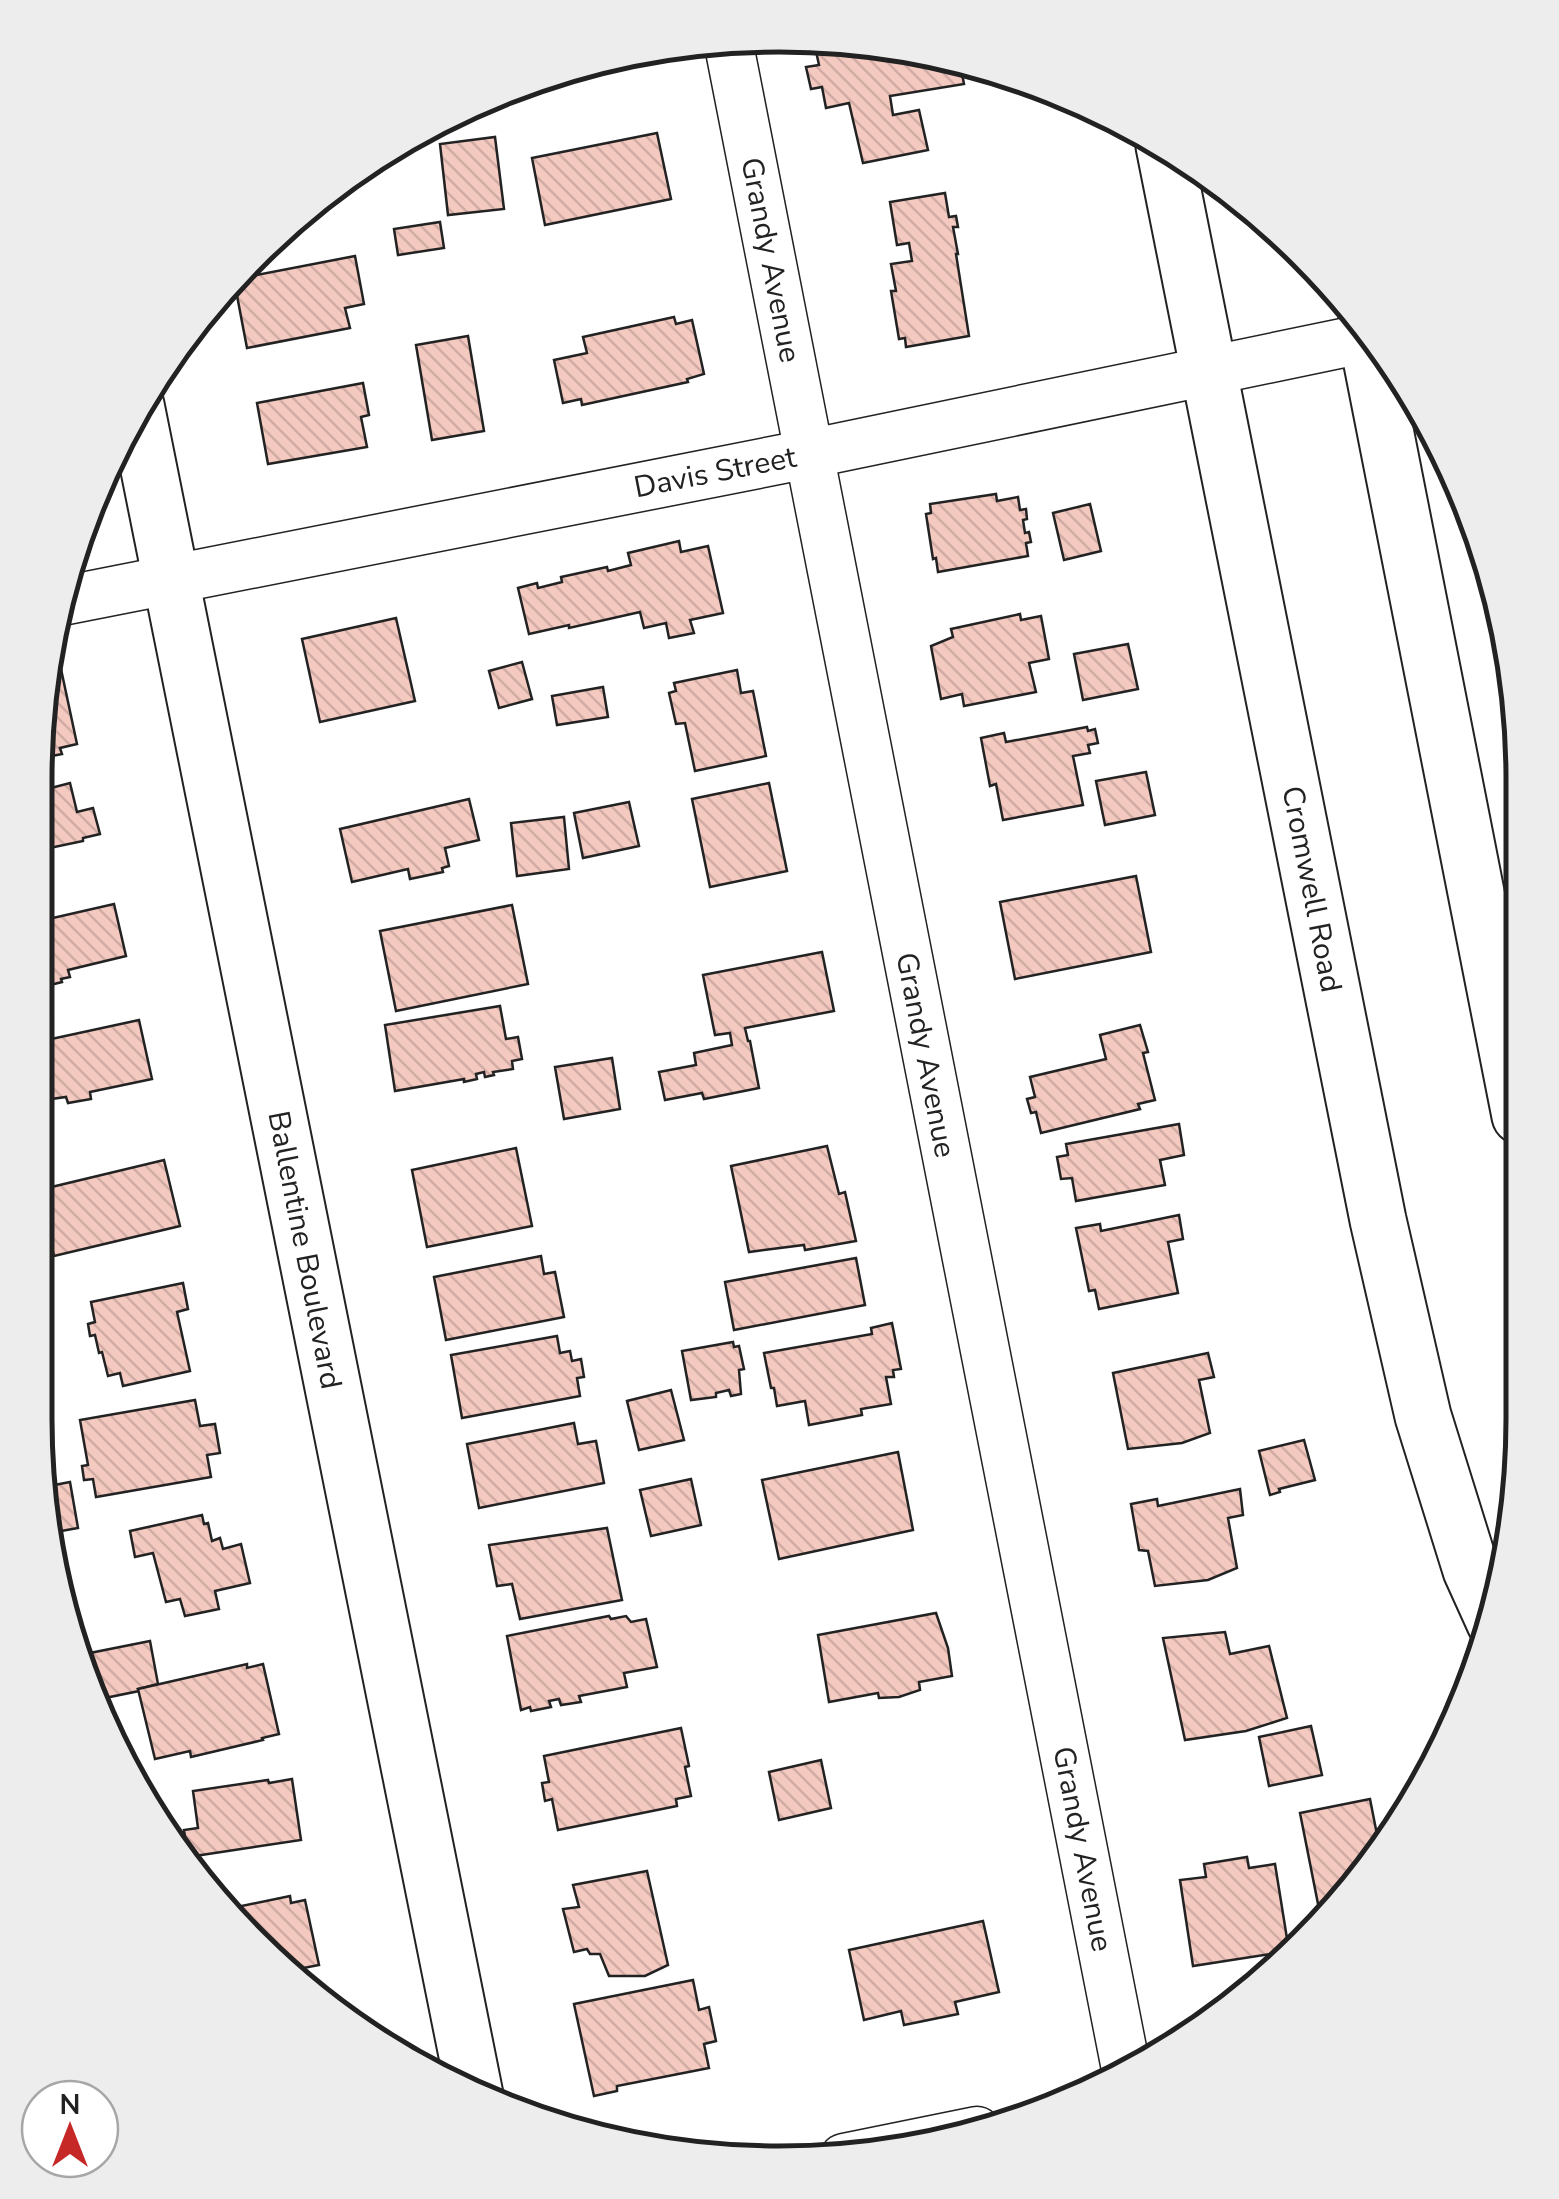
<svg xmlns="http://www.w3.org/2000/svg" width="1559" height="2199" viewBox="0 0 1559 2199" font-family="'Nunito Sans',sans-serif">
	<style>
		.building { fill: url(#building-back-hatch); stroke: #222; stroke-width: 2.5 }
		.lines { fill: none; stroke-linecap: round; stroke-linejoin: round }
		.minor-casing { stroke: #222; stroke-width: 51 }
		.tertiary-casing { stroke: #222; stroke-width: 59 }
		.secondary-casing { stroke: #222; stroke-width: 59 }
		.minor { stroke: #fff; stroke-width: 48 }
		.tertiary { stroke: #fff; stroke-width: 55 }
		.secondary { stroke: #fff; stroke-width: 55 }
		.labels { text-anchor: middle; stroke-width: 8; stroke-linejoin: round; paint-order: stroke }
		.street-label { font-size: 30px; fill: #222; stroke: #fff }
		.rim { fill: none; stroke: #222; stroke-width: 5 }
	</style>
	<defs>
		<pattern id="building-back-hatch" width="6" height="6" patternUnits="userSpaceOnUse" patternTransform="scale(2.5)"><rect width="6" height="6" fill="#f3c9c0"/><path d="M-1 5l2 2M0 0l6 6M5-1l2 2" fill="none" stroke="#d0aca5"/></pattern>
	</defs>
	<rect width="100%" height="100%" fill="#fff"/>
	<!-- building -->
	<g class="building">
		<polygon points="835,38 959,58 964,84 890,96 893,115 919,110 928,150 863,163 849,103 826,108 822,87 811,89 806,67 819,65 814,42"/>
		<polygon points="423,127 425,141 391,146 408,134"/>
		<polygon points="657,133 671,199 545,225 532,158"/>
		<polygon points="495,137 504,209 448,215 440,144"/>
		<polygon points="945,193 949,217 956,216 958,227 953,227 958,254 956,254 969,336 906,347 905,338 899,339 891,291 896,291 891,264 912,261 909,243 897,245 890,202"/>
		<polygon points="440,222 444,248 398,255 394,229"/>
		<polygon points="355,256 364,304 345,308 350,328 247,348 235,285 241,278"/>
		<polygon points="674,317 676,324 692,320 704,374 687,379 688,382 582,405 581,399 563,403 554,360 587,353 583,337"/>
		<polygon points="468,336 484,431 432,440 416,345"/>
		<polygon points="363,383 369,415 361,417 367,447 268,464 257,403"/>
		<polygon points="996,494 997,501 1018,497 1020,510 1026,509 1027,519 1023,520 1025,533 1029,532 1031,542 1026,543 1028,556 938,572 936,558 933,559 926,514 931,513 930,504"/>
		<polygon points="1090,504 1101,551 1064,560 1053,513"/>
		<polygon points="679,541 681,552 708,546 723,613 690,620 694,633 669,638 666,623 644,628 640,612 569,628 569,625 529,634 518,588 537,583 538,588 562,582 561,577 607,567 608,571 631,565 628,553"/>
		<polygon points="1020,614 1021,620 1041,616 1049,659 1029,663 1036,692 964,706 962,694 941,699 931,646 953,637 951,629"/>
		<polygon points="396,618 415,701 320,722 302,639"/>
		<polygon points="1128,644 1138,689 1083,700 1074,654"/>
		<polygon points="522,662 532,699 499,708 489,671"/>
		<polygon points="61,669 77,744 60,748 62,754 47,757 49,671"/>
		<polygon points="737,670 741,693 753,691 766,756 695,771 685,723 676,724 669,693 676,691 674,683"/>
		<polygon points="603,687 608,717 557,725 552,696"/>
		<polygon points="1087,727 1088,731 1095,729 1098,743 1088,745 1090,753 1073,756 1083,805 1003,820 996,784 990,786 981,738 1004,733 1006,742"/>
		<polygon points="1146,772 1155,815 1105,825 1096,781"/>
		<polygon points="70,783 77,812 93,808 100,834 83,838 83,841 45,849 47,789"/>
		<polygon points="769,783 787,871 710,887 692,799"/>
		<polygon points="469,799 479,840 445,848 449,866 442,868 443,872 410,879 408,869 352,882 340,829"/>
		<polygon points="629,802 639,846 583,858 574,813"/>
		<polygon points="564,817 569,869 517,876 511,823"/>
		<polygon points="1136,876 1151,952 1015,979 1000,902"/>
		<polygon points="114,904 126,956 68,970 70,977 61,979 62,982 46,986 43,981 44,920"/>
		<polygon points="512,905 528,984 396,1011 380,931"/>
		<polygon points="822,952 834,1011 745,1028 748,1041 750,1041 759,1088 704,1099 702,1093 665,1100 659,1072 696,1065 694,1053 732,1045 730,1033 715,1035 703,975"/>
		<polygon points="500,1006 506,1039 518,1037 522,1059 512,1061 513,1069 493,1072 494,1075 485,1077 484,1072 476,1074 477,1079 464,1082 464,1079 395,1091 385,1025"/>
		<polygon points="139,1020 152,1079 90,1092 91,1099 68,1103 66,1097 51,1099 50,1090 41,1091 42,1041"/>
		<polygon points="1140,1025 1148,1052 1143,1053 1155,1100 1138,1104 1140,1109 1041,1133 1036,1112 1031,1113 1027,1099 1035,1097 1030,1077 1106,1059 1100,1035"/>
		<polygon points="612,1058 620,1109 564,1119 555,1067"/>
		<polygon points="1179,1124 1184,1155 1160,1160 1165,1185 1076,1201 1072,1178 1061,1179 1057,1157 1068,1155 1066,1144"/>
		<polygon points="827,1146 839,1194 845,1192 856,1241 805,1250 804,1245 749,1252 731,1166"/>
		<polygon points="516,1148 532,1226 427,1247 412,1170"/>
		<polygon points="164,1160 180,1226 54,1256 39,1190"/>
		<polygon points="1179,1215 1183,1239 1168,1242 1178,1293 1099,1309 1095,1290 1089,1291 1076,1228 1100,1224 1101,1231"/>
		<polygon points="541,1256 544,1274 555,1272 564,1317 446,1340 434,1277"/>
		<polygon points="856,1258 865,1305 734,1330 725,1282"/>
		<polygon points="183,1283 188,1309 177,1312 190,1371 123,1386 120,1373 108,1376 102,1352 99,1353 95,1335 90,1336 88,1324 95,1322 91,1302"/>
		<polygon points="892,1323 901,1369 893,1370 894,1377 886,1377 891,1404 861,1409 862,1415 809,1425 805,1401 777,1406 774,1388 771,1388 764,1353 872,1334 871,1328"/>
		<polygon points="557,1336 560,1353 570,1351 572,1361 581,1359 584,1377 577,1378 580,1396 462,1418 451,1355"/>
		<polygon points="733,1342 734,1347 739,1346 744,1369 739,1370 741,1394 731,1396 729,1390 716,1393 716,1397 691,1400 682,1351"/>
		<polygon points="1208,1353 1214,1377 1199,1380 1210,1433 1182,1443 1128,1449 1113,1373"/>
		<polygon points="671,1390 684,1440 639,1450 627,1401"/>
		<polygon points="195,1400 200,1426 215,1424 220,1453 207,1455 211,1477 96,1497 93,1479 84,1480 82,1466 88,1465 80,1420"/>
		<polygon points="574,1423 578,1444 596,1441 604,1483 479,1508 467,1444"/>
		<polygon points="1304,1440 1315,1480 1279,1489 1280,1492 1270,1495 1259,1451"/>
		<polygon points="898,1452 913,1530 779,1559 762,1480"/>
		<polygon points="691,1479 701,1525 651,1536 640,1490"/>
		<polygon points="70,1482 78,1528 50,1533 44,1487"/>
		<polygon points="1240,1489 1243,1515 1228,1518 1237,1568 1208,1580 1155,1586 1148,1551 1139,1550 1131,1504 1157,1499 1158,1506"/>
		<polygon points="202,1515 204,1524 208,1523 212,1541 220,1538 223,1549 241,1544 250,1583 215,1591 219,1609 185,1616 180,1599 166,1602 153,1553 135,1557 130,1531"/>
		<polygon points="607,1528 622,1600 520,1619 512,1584 497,1586 489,1545"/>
		<polygon points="936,1613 948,1648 952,1676 919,1682 920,1690 899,1697 879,1698 878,1693 829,1702 818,1635"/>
		<polygon points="609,1616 611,1619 626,1616 631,1622 646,1619 657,1667 624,1673 627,1687 579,1696 581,1702 561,1705 559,1699 549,1701 551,1707 531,1711 530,1707 521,1710 507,1636"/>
		<polygon points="1225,1632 1230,1654 1269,1646 1287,1718 1246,1731 1185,1740 1163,1638"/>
		<polygon points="150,1641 158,1684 138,1689 139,1691 100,1699 80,1655"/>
		<polygon points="247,1664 247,1668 263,1664 279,1734 262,1738 263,1740 191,1757 190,1751 155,1759 138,1689"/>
		<polygon points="1311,1726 1322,1775 1269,1786 1259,1737"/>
		<polygon points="681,1728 689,1766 685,1767 691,1796 676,1799 677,1806 558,1830 552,1799 545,1801 542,1783 549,1782 544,1756"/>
		<polygon points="821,1760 831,1808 779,1820 769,1772"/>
		<polygon points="292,1779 301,1840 188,1857 184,1830 198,1828 193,1791 268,1780 269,1783"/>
		<polygon points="1370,1799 1381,1855 1370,1873 1322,1924 1300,1813"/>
		<polygon points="1247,1857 1249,1868 1275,1864 1289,1951 1193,1966 1180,1880 1206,1877 1204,1864"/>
		<polygon points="647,1871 668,1965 645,1976 609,1976 600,1954 590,1954 587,1949 574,1952 563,1909 579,1907 573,1885"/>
		<polygon points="290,1896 291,1903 305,1900 319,1965 283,1972 227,1909"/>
		<polygon points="983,1921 999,1992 955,2002 958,2014 904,2025 901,2011 864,2020 849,1950"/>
		<polygon points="693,1980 699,2010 709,2007 716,2041 704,2044 709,2068 617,2086 617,2091 594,2096 574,2004"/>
	</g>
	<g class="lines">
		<!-- minor casing -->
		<g class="minor-casing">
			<g id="minor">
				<polyline points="728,40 1126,2069"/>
				<polyline points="62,601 808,454 1367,338"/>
				<polyline points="844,2158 977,2131"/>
			</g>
		</g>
		<!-- tertiary casing -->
		<g class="tertiary-casing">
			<g id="tertiary">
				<polyline points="1164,146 1378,1220 1423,1416 1471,1570 1495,1623"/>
				<polyline points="1365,328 1520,1116"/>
			</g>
		</g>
		<!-- secondary casing -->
		<g class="secondary-casing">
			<polyline id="secondary" points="136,405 475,2095"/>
		</g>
		<!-- minor -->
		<use href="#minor" class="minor"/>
		<!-- tertiary -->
		<use href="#tertiary" class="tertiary"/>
		<!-- secondary -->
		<use href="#secondary" class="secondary"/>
	</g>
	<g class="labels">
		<!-- street labels -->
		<g class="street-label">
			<text transform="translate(771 260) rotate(79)" y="10">Grandy Avenue</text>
			<text transform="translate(715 472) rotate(-11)" y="10">Davis Street</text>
			<text transform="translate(1312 889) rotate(79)" y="10">Cromwell Road</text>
			<text transform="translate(926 1055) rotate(79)" y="10">Grandy Avenue</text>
			<text transform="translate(305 1250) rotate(79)" y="10">Ballentine Boulevard</text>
			<text transform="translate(1083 1849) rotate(79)" y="10">Grandy Avenue</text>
		</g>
	</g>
	<!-- crop -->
	<path d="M0 0H1559V2199H0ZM779 52H779A727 727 0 0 1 1506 779V1419A727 727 0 0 1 779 2146H779A727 727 0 0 1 52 1419V779A727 727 0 0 1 779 52Z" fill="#ededed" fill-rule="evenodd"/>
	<path class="rim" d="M779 52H779A727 727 0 0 1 1506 779V1419A727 727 0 0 1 779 2146H779A727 727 0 0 1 52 1419V779A727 727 0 0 1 779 52Z"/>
	<!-- north arrow -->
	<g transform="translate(70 2129)"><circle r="48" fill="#ffffff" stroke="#a7a7a7" stroke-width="2.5"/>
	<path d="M0-8L18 38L0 25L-18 38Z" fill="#c62828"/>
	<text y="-15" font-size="28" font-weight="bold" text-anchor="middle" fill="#222222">N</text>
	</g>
</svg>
